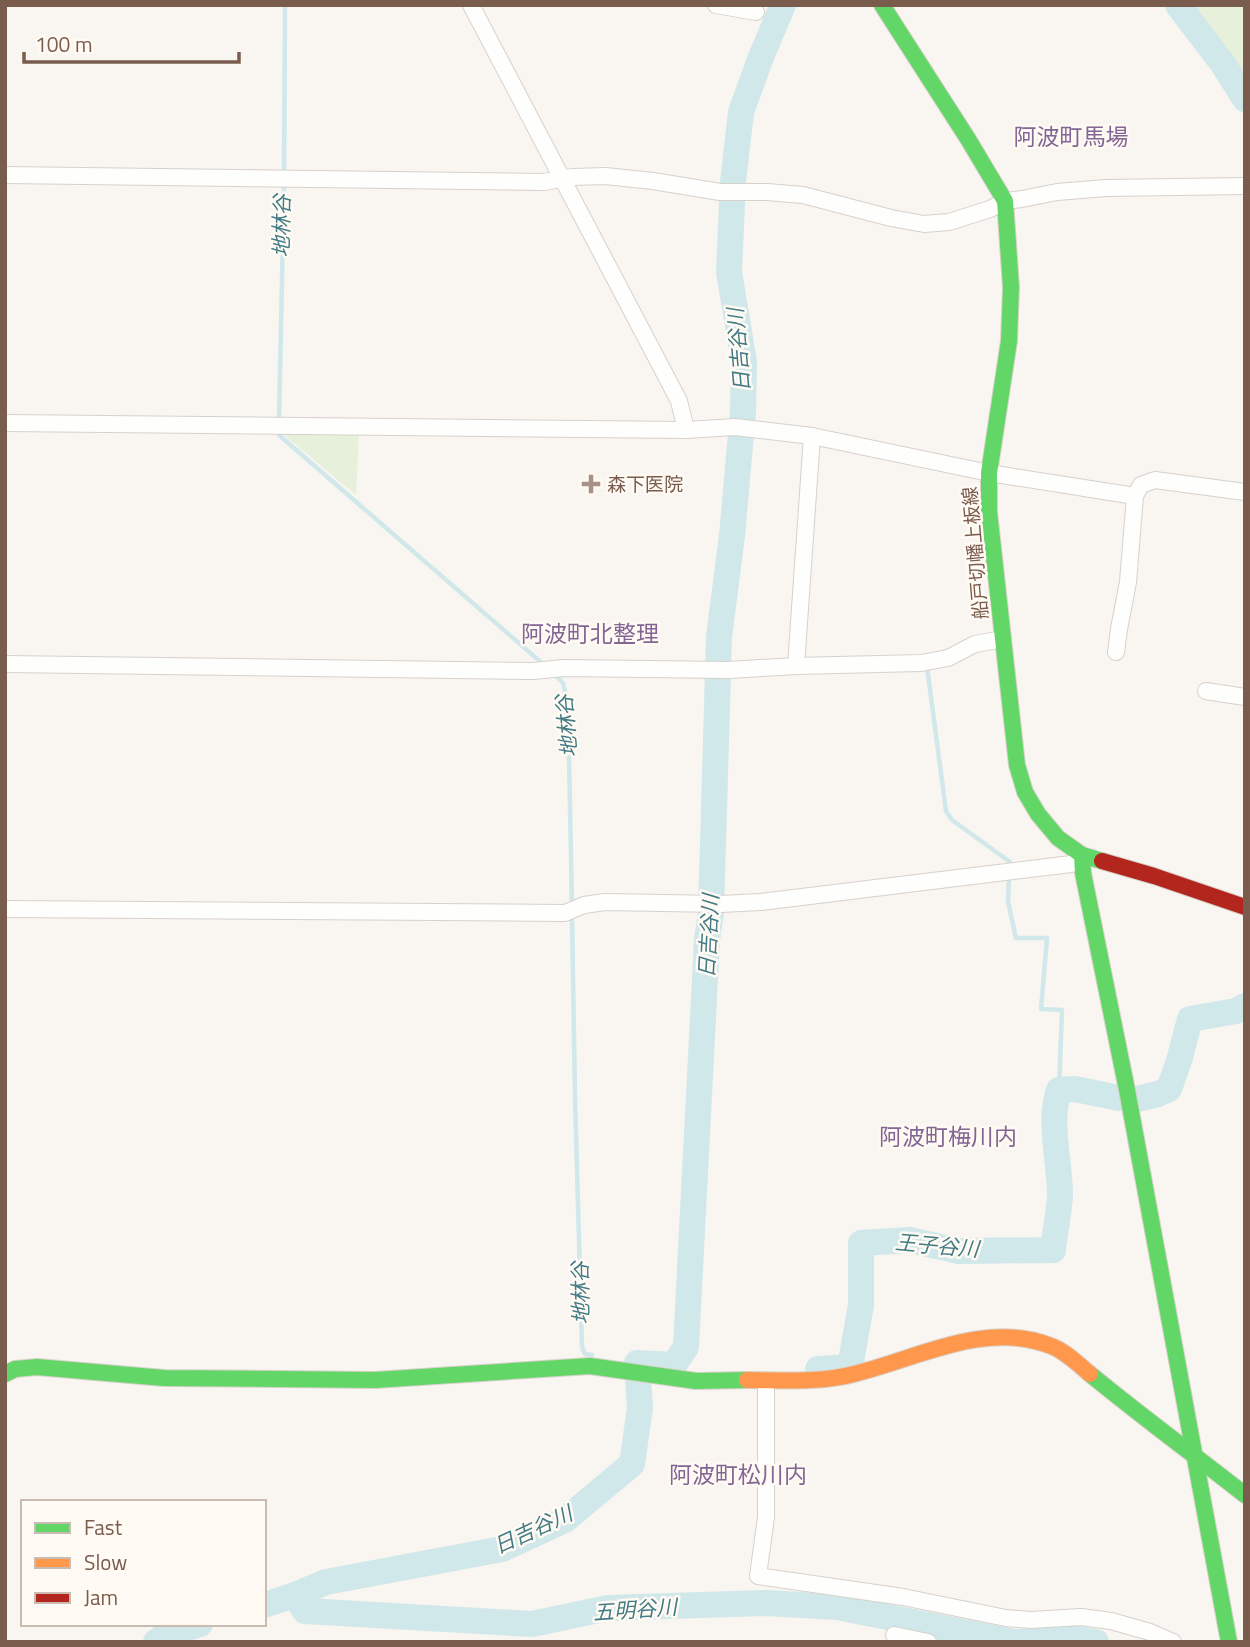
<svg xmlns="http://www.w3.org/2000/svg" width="1250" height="1647" viewBox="0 0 1250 1647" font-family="'Titillium Web','Noto Sans JP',sans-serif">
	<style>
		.green { fill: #e7f0db }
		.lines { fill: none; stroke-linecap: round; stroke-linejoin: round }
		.stream { stroke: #d0e8ea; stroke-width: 4.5 }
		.river { stroke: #d0e8ea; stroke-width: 26 }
		.street-casing { stroke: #d7d1cb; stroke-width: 18 }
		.fast-casing { stroke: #d9d2cb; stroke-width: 18 }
		.slow-casing { stroke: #d9d2cb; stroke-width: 18 }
		.jam-casing { stroke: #d9d2cb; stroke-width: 18 }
		.street { stroke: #fefefd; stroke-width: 16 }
		.fast { stroke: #63d668; stroke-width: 16 }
		.slow { stroke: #ff974d; stroke-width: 16 }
		.jam { stroke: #b3261e; stroke-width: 16 }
		.poi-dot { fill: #a69286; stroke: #fffaf3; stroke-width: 2.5 }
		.labels { text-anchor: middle; stroke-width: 5; stroke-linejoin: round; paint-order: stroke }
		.poi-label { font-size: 19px; fill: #7a5c4d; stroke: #fffaf3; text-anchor: start }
		.street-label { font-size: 19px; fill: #7a5c4d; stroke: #fffaf3 }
		.water-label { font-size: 21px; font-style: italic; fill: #437c86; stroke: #fffaf3 }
		.quarter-label { font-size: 23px; fill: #846695; stroke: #fffaf3 }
	</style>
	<rect width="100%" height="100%" fill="#f9f5f0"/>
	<!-- green -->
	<g class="green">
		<polygon points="1187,5 1245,5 1245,87 1222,51"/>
		<polygon points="359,433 356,495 283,434"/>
	</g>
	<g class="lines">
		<!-- stream -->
		<g class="stream">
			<polyline points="279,421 284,185 285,5"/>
			<polyline points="279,430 279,435 543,664"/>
			<polyline points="927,667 946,811 952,820 1010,862 1010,866"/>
			<polyline points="552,672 563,683 568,704 572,907"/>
			<polyline points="1009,878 1008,902 1016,938 1047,938 1041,1009 1062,1010 1059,1090"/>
			<polyline points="572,916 575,1097 582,1347 585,1354 592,1355"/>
		</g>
		<!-- river -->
		<g class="river">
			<polyline points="1178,5 1223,64 1245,99"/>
			<polyline points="1137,1099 1158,1094 1169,1089 1179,1061 1190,1019 1236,1011 1245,1006"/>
			<path d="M818,1369L850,1367L861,1305V1243L910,1240L959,1251L1053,1250C1055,1232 1059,1213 1060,1195C1060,1162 1048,1122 1059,1090L1075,1089L1119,1098"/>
			<polyline points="295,1595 305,1611 532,1624 608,1608 766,1603 837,1607 1014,1642"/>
			<polyline points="264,1605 295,1595 326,1582 502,1549 565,1520 632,1464 640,1408 637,1363 674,1365 686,1347 707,940 711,912 719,637 732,536 743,411 744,362 729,272 733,182 741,112 761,57 783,5"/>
			<polyline points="156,1642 167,1634 200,1624"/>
			<polyline points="1019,1642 1073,1638 1096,1642"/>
		</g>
		<!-- street casing -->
		<g class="street-casing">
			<g id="street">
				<polyline points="471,5 679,401 686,430"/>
				<polyline points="716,5 756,12"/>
				<polyline points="5,175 544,182 572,177 605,176 653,181 720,192 767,192 803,195 891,218 924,224 949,222 990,209 1005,201 1022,199 1057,192 1106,188 1245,186"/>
				<polyline points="5,423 686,430 735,427 812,436 989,473 1135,496 1141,485 1155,480 1245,492"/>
				<polyline points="1116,652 1119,629 1128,582 1135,496"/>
				<polyline points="5,664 533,671 564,668 728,670 796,666 921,663 948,658 975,644 1003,639"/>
				<polyline points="796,666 812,436"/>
				<polyline points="1206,691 1245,697"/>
				<polyline points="5,909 565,913 584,905 605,902 721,904 761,902 1071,864 1082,855"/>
				<polyline points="766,1380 766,1517 758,1576 903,1597 1006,1618 1031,1620 1081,1617 1111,1621 1150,1632 1173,1642"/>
				<polyline points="894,1635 928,1642"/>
			</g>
		</g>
		<!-- fast casing -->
		<g class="fast-casing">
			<g id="fast">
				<polyline points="882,5 968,139 1005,201 1011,287 1009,341 989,473 989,512 1017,765 1025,792 1038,814 1058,838 1082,855 1102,861"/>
				<polyline points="1082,855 1083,873 1127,1090 1229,1642"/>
				<polyline points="5,1374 15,1369 37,1367 164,1378 375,1380 590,1366 696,1381 747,1380"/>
				<path d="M1090,1374C1141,1416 1193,1454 1245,1495"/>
			</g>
		</g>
		<!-- slow casing -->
		<g class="slow-casing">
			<path id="slow" d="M747,1380C782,1380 820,1383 854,1374C916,1359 986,1320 1051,1346C1065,1351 1078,1364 1090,1374"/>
		</g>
		<!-- jam casing -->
		<g class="jam-casing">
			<polyline id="jam" points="1102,861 1154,876 1245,907"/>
		</g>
		<!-- street -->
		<use href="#street" class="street"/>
		<!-- fast -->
		<use href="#fast" class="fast"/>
		<!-- slow -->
		<use href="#slow" class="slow"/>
		<!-- jam -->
		<use href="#jam" class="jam"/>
	</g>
	<!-- markers -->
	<path class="poi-dot" d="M587.5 473.5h7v7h7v7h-7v7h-7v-7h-7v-7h7z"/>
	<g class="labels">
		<!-- poi labels -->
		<g class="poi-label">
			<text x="607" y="491">森下医院</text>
		</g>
		<!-- street labels -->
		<g class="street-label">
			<text transform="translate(975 553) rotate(-95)" y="7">船戸切幡上板線</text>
		</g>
		<!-- water labels -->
		<g class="water-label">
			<text transform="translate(282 226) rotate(-89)" y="7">地林谷</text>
			<text transform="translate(739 350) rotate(-95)" y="7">日吉谷川</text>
			<text transform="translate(567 726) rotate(-95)" y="7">地林谷</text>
			<text transform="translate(709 936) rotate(-87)" y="7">日吉谷川</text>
			<text transform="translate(937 1246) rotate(5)" y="7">王子谷川</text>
			<text transform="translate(581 1293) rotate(-91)" y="7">地林谷</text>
			<text transform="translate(533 1530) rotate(-25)" y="7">日吉谷川</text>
			<text transform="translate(635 1610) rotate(-4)" y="7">五明谷川</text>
		</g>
		<!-- quarter labels -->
		<g class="quarter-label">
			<text x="1071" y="145">阿波町馬場</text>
			<text x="590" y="642">阿波町北整理</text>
			<text x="948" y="1145">阿波町梅川内</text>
			<text x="738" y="1483">阿波町松川内</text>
		</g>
	</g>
	<!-- border -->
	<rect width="1250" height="1647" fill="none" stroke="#7a5c4d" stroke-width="14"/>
	<!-- legend -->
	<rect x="21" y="1500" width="245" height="126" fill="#fffaf3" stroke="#cabbb1" stroke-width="2"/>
	<rect x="35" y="1523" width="35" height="10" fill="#63d668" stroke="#cabbb1" stroke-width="2"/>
	<text x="84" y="1535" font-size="21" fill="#7a5c4d">Fast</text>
	<rect x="35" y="1558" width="35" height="10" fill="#ff974d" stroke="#cabbb1" stroke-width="2"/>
	<text x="84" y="1570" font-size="21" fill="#7a5c4d">Slow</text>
	<rect x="35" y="1593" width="35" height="10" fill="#b3261e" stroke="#cabbb1" stroke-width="2"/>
	<text x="84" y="1605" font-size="21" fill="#7a5c4d">Jam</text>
	<!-- scale -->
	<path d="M24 52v10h215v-10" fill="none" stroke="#7a5c4d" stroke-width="3.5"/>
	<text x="35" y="52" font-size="21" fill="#7a5c4d" stroke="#fffaf3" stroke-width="5" paint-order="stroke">100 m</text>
</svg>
